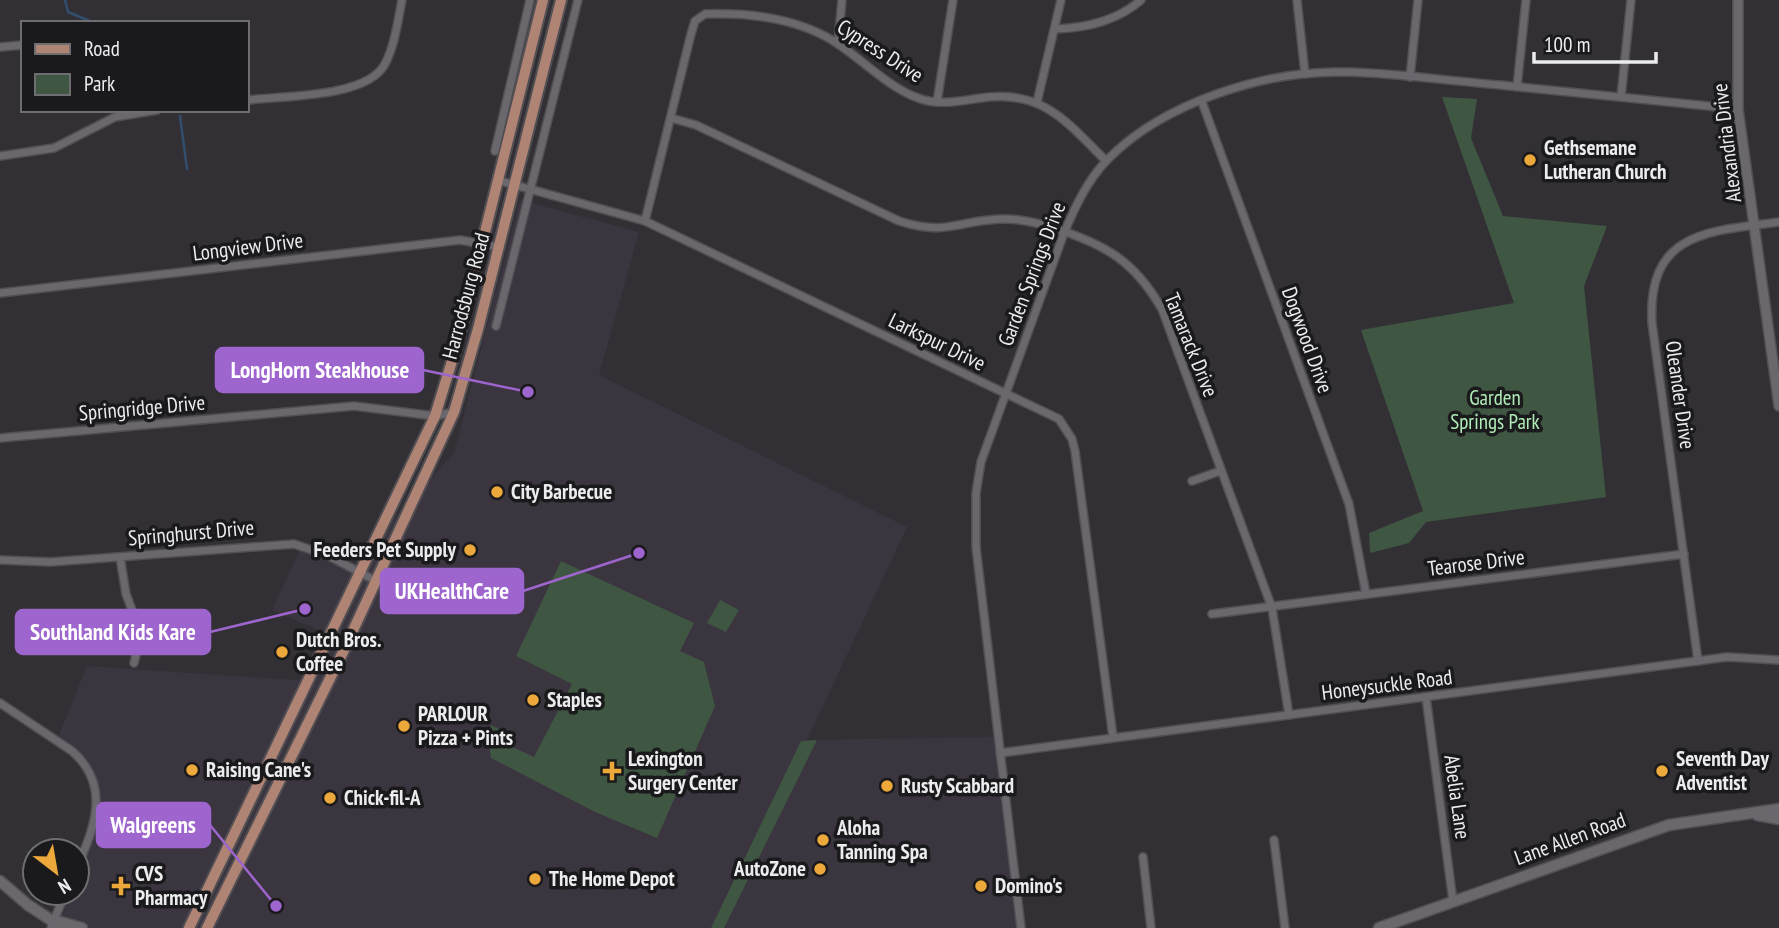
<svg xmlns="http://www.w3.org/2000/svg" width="1779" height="928" viewBox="0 0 1779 928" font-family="'PT Sans Narrow',sans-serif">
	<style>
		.built { fill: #3b3540 }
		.green { fill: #3f5642 }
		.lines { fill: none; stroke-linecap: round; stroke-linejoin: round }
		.stream { stroke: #324e6f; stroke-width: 2.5 }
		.minor-casing { stroke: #514f53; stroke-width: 10 }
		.tertiary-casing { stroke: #514f53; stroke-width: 12 }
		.secondary-casing { stroke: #514f53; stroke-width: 13 }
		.primary-casing { stroke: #514f53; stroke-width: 14 }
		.minor { stroke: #6a676d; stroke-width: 7 }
		.tertiary { stroke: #6a676d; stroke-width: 9 }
		.secondary { stroke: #6a676d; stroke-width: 10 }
		.primary { stroke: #b08474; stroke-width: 10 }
		.poi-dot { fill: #eda83b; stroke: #1a191b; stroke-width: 2.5 }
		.labels { text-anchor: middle; stroke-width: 7; stroke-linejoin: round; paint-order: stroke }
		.street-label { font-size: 21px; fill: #ecebee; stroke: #1a191b }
		.poi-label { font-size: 21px; font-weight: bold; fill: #ecebee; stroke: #1a191b; text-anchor: start }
		.park-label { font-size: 21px; fill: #afecb7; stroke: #1a191b }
		.leader { fill: none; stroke: #9d65cd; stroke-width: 2.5 }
		.callout-dot { fill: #9d65cd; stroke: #1a191b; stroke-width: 2.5 }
		.callout { fill: #9d65cd; stroke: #9d65cd; stroke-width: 2.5 }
		.callout-label { font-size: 23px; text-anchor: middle; font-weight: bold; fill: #fff }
	</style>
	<rect width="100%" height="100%" fill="#333035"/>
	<!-- built -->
	<polygon class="built" points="520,200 639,232 599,375 907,527 807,740 998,737 1021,928 70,928 53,920 65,893 77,893 77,866 97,813 93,782 77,756 57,740 87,666 308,681 330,635 272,610 302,545 360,572 376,539 454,453"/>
	<!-- green -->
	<g class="green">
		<polygon points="1442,97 1477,99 1471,138 1503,216 1607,226 1584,286 1606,497 1426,522 1409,543 1370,553 1369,533 1423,511 1361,330 1514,303"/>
		<polygon points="561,561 694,623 680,651 704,662 715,706 657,838 595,812 491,758 487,733 491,725 513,736 508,745 534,757 572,684 516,656"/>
		<polygon points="720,600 739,610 726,632 707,623"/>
		<polygon points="817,740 724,928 711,928 801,741"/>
	</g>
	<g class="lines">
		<!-- stream -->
		<g class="stream">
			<polyline points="65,0 68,12 95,23"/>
			<polyline points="180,116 187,169"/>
		</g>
		<!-- minor casing -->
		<g class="minor-casing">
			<g id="minor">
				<polyline points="1297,0 1305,74"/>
				<path d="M1055,29C1086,28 1117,21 1141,0"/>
				<polyline points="838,44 842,0"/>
				<polyline points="0,47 23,45"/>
				<polyline points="1410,77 1418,0"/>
				<polyline points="1517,87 1526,0"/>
				<polyline points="1621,97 1631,0"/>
				<path d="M247,100C282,96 367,98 385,64C395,45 398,20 402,0"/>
				<polyline points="937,102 953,0"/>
				<polyline points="1037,102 1061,0"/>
				<polyline points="1202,102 1349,504 1366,594"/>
				<path d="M671,118L696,125L899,221C949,237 959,219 1005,219C1038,219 1100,241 1125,263C1141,276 1152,292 1162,309L1272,608L1289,715"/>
				<polyline points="495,151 530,0"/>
				<polyline points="0,156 54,148 115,117 157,110"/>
				<polyline points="497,180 645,221 1059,419 1072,439 1075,451 1113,737"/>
				<path d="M645,221L691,34L695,21L705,14C750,12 801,19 838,44C864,61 888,87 918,98C939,106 959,101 981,98C1042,89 1066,121 1106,161"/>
				<polyline points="0,293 460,240 499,247"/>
				<polyline points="496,326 578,0"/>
				<polyline points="0,438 354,406 435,416 454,412"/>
				<polyline points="1192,481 1220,471"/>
				<polyline points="120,557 126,594 141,634 134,663"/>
				<polyline points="0,560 50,562 294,544 329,556 376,581"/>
				<polyline points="1212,614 1684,554"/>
				<path d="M1698,661L1652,323C1647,232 1708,231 1779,222"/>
				<polyline points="1426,697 1453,901"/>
				<path d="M0,703L72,751C111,785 95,827 77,867"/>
				<polyline points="1000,753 1727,657 1779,660"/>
				<polyline points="1274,840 1285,928"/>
				<polyline points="1143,857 1151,928"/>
				<polyline points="51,928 65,893"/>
				<path d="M1021,928L976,547V493L981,462L1064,233C1075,207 1087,181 1107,160C1164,102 1266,70 1346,72C1397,73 1449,81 1500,85C1579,93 1659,101 1738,109"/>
			</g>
		</g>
		<!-- tertiary casing -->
		<g class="tertiary-casing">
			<polyline id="tertiary" points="1738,0 1738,109 1779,406"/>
		</g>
		<!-- secondary casing -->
		<g class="secondary-casing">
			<g id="secondary">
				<polyline points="1757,815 1779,819"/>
				<polyline points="0,881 28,905 63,928"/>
				<polyline points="57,921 82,928"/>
				<polyline points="1379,928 1669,825 1779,809"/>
			</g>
		</g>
		<!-- primary casing -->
		<g class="primary-casing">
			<g id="primary">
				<polyline points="189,928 435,416 456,348 543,0"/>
				<polyline points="207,928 344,650 454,412 478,329 561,0"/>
			</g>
		</g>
		<!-- minor -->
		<use href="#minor" class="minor"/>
		<!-- tertiary -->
		<use href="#tertiary" class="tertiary"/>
		<!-- secondary -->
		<use href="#secondary" class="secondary"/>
		<!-- primary -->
		<use href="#primary" class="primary"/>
	</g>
	<!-- markers -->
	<g class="poi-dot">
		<circle cx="1530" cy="160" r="7"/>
		<circle cx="497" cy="492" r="7"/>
		<circle cx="470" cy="550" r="7"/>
		<circle cx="282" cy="652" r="7"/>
		<circle cx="533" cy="700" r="7"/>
		<circle cx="404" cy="726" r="7"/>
		<circle cx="192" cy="770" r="7"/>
		<path d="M608.5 760.5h7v7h7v7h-7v7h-7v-7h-7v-7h7z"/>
		<circle cx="1662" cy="771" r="7"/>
		<circle cx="887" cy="786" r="7"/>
		<circle cx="330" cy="798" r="7"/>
		<circle cx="823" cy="840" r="7"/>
		<circle cx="820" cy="869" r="7"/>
		<circle cx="535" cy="879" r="7"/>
		<path d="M117.5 875.5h7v7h7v7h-7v7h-7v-7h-7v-7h7z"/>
		<circle cx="981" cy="886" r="7"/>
	</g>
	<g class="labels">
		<!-- street labels -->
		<g class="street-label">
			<text transform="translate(880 51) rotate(33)" y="7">Cypress Drive</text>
			<text transform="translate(1727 143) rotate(-97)" y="7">Alexandria Drive</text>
			<text transform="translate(248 247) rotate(-7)" y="7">Longview Drive</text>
			<text transform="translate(1032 274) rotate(-69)" y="7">Garden Springs Drive</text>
			<text transform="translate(466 296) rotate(-75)" y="7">Harrodsburg Road</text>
			<text transform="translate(1307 340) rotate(70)" y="7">Dogwood Drive</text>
			<text transform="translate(937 342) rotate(26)" y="7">Larkspur Drive</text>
			<text transform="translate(1191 345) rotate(68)" y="7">Tamarack Drive</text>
			<text transform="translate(1680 395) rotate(82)" y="7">Oleander Drive</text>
			<text transform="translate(142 408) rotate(-5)" y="7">Springridge Drive</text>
			<text transform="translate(191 533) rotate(-5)" y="7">Springhurst Drive</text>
			<text transform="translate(1476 563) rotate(-7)" y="7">Tearose Drive</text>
			<text transform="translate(1387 685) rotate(-7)" y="7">Honeysuckle Road</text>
			<text transform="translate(1457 797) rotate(82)" y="7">Abelia Lane</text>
			<text transform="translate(1570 839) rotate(-20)" y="7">Lane Allen Road</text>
		</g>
		<!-- poi labels -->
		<g class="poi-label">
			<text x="1544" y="155">Gethsemane<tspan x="1544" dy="24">Lutheran Church</tspan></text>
			<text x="511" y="499">City Barbecue</text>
			<text x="456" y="557" text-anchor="end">Feeders Pet Supply</text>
			<text x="296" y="647">Dutch Bros.<tspan x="296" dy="24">Coffee</tspan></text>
			<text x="547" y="707">Staples</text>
			<text x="418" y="721">PARLOUR<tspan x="418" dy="24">Pizza + Pints</tspan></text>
			<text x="628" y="766">Lexington<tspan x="628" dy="24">Surgery Center</tspan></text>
			<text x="1676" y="766">Seventh Day<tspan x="1676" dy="24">Adventist</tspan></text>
			<text x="206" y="777">Raising Cane's</text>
			<text x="901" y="793">Rusty Scabbard</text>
			<text x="344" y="805">Chick-fil-A</text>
			<text x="837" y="835">Aloha<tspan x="837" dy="24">Tanning Spa</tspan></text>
			<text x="806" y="876" text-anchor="end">AutoZone</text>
			<text x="135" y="881">CVS<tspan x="135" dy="24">Pharmacy</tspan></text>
			<text x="549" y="886">The Home Depot</text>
			<text x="995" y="893">Domino's</text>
		</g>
		<!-- park labels -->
		<g class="park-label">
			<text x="1495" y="405">Garden<tspan x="1495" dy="24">Springs Park</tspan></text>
		</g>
	</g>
	<!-- callouts -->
	<path class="leader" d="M528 392L423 370M639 553L523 591M305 609L210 632M276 906L210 825"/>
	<g class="callout-dot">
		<circle cx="528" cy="392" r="7"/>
		<circle cx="639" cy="553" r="7"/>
		<circle cx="305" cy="609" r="7"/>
		<circle cx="276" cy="906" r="7"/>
	</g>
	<g class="callout">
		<rect x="216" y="348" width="207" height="44" rx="7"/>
		<rect x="381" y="569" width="142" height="44" rx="7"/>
		<rect x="16" y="610" width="194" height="44" rx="7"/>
		<rect x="97" y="803" width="113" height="44" rx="7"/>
	</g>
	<g class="callout-label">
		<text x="320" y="378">LongHorn Steakhouse</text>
		<text x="452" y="599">UKHealthCare</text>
		<text x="113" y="640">Southland Kids Kare</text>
		<text x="153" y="833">Walgreens</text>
	</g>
	<!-- legend -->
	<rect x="21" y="21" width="228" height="91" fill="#1a191b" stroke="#6e6d6f" stroke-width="2"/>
	<rect x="35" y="44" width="35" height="10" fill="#b08474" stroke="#6e6d6f" stroke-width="2"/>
	<text x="84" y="56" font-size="21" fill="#ecebee">Road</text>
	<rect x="35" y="74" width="35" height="21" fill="#3f5642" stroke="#6e6d6f" stroke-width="2"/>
	<text x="84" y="91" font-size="21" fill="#ecebee">Park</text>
	<!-- north arrow -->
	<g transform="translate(56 872) rotate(149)"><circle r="33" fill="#1a191b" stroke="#6e6d6f" stroke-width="2"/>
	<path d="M0-5L12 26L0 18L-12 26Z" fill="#eda83b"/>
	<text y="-10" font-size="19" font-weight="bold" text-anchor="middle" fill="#ecebee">N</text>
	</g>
	<!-- scale -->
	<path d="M1534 52v10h122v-10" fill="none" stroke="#ecebee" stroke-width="3.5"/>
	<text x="1544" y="52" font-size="21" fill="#ecebee" stroke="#1a191b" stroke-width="5" paint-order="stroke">100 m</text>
</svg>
